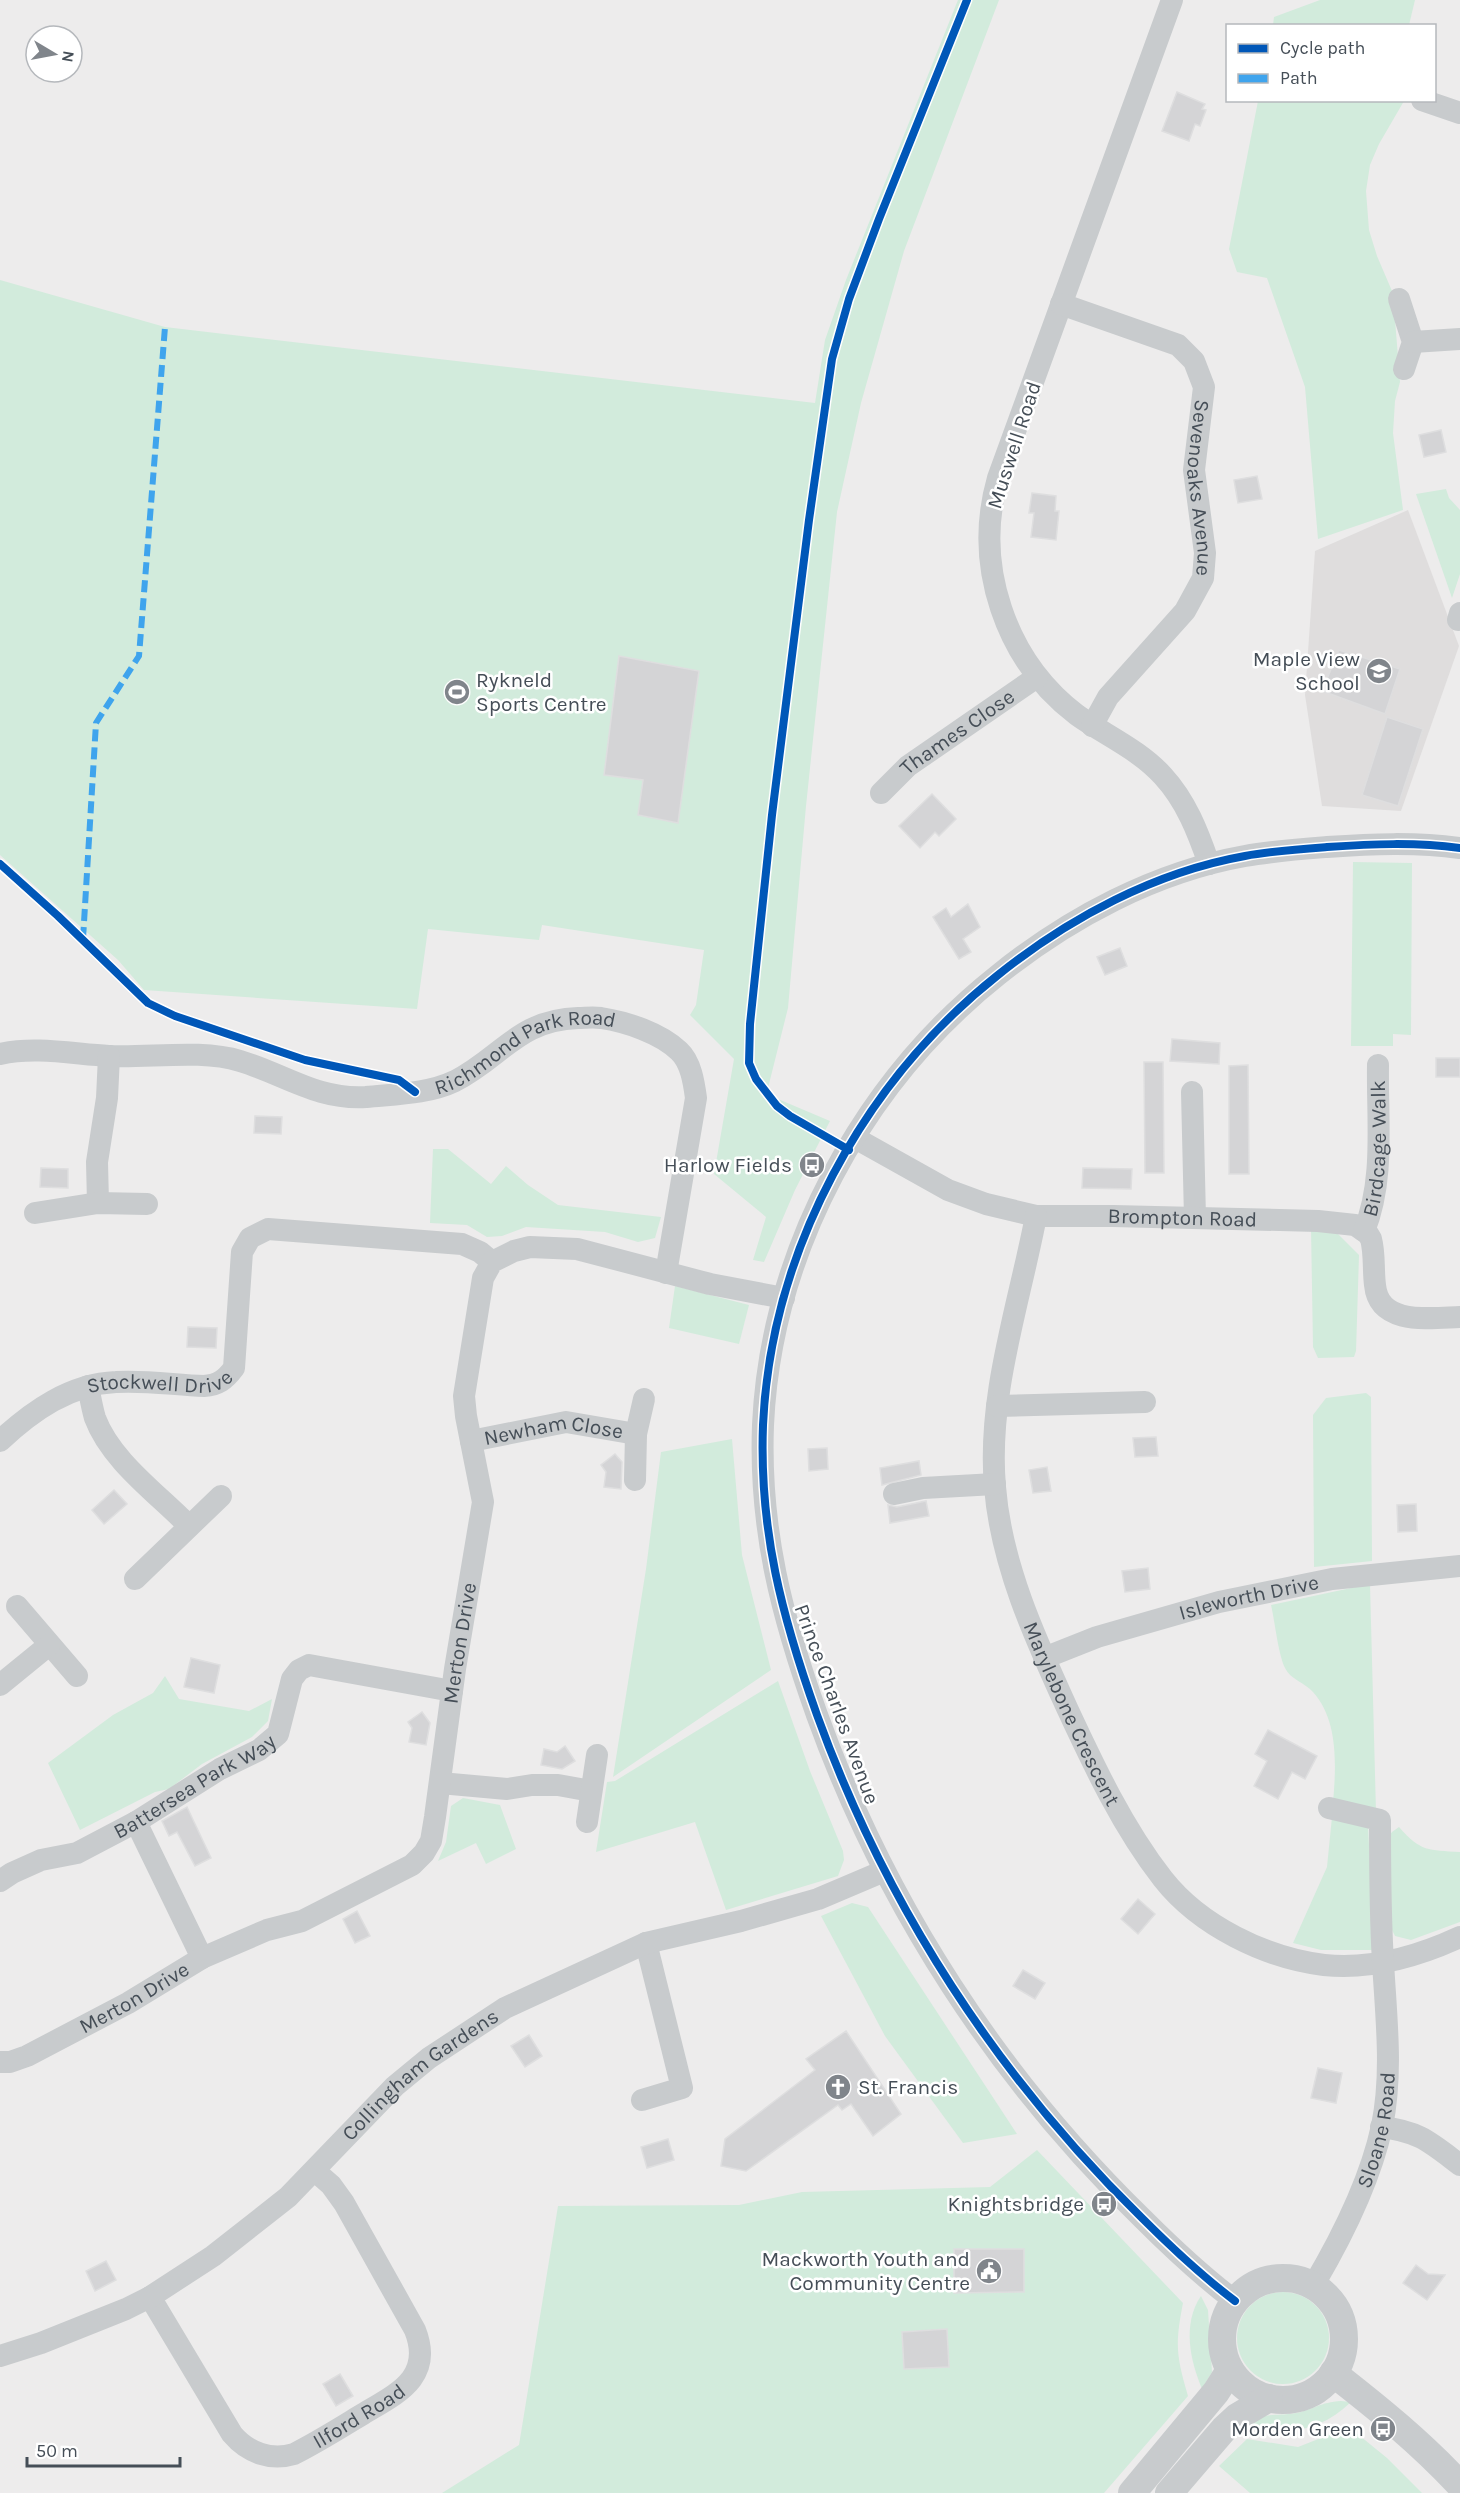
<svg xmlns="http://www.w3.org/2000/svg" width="1460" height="2493" viewBox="0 0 1460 2493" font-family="Karla,sans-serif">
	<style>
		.education { fill: #dfdddd }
		.green { fill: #d2ebdc }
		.building { fill: #d4d4d6; stroke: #dededf; stroke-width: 1.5 }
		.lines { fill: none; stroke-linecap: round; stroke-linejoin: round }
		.minor { stroke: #c8cbcd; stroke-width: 22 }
		.tertiary { stroke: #c8cbcd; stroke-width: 28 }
		.quiet { stroke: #3fa4ed; stroke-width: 6; stroke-dasharray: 12 6; stroke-linecap: butt }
		.cycleway-casing { stroke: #fff; stroke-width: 11 }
		.cycleway { stroke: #0057b8; stroke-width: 8 }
		.labels { text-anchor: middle; stroke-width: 5; stroke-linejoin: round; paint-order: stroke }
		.street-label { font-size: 21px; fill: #454e57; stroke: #fff }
		.poi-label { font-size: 21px; fill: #454e57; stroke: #fff; text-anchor: end }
	</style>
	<rect width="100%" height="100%" fill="#edecec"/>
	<!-- education -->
	<polygon class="education" points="1408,510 1459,646 1401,811 1322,806 1305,695 1315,551"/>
	<!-- green -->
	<g class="green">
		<polygon points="958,0 999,0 904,251 861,403 837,512 806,806 788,1008 768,1088 778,1099 830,1121 795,1190 764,1262 753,1260 766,1217 714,1174 734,1059 690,1015 696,1005 704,950 542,925 539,940 428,929 417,1009 144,990 118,960 0,855 0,280 165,327 815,403 825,340 846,280"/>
		<polygon points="1320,0 1415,0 1409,25 1273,25 1274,17"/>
		<polygon points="1258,101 1404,101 1379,144 1370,165 1366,191 1369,230 1377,256 1392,291 1394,307 1400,382 1395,401 1393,433 1403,510 1318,539 1305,387 1267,278 1237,272 1229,249"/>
		<polygon points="1446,489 1449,498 1460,510 1460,574 1452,598 1416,494"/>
		<polygon points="1353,862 1412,863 1411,1035 1393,1034 1393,1046 1351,1046"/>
		<polygon points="433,1149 448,1149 491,1184 506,1166 528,1185 558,1205 661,1217 655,1238 638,1242 605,1232 526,1227 502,1236 487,1237 467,1225 430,1223"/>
		<polygon points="1311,1228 1333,1229 1359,1255 1356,1351 1354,1357 1318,1358 1313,1347"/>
		<polygon points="675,1286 749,1305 739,1344 669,1328"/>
		<polygon points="1366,1393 1371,1397 1372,1561 1314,1567 1313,1415 1326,1398"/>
		<polygon points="732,1439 742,1555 771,1670 613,1777 646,1569 661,1452"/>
		<path d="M1370,1584L1376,1812L1333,1803C1336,1767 1339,1721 1313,1692C1305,1683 1290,1679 1285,1668C1278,1653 1275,1622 1271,1605Z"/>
		<polygon points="165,1676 179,1699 249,1711 272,1699 268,1721 252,1737 202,1764 169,1789 155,1792 80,1830 48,1763 113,1715 153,1693"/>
		<polygon points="778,1681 810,1771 843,1851 844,1860 838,1876 726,1910 695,1822 596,1852 607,1782 615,1781"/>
		<polygon points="463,1798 500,1805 516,1849 486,1864 476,1843 438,1861 446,1842 451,1806"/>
		<polygon points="1332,1817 1368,1825 1374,1950 1321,1950 1293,1943 1327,1867"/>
		<path d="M1399,1827C1421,1852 1428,1850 1460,1852V1922L1411,1940L1395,1936L1391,1928L1387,1839L1392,1832Z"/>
		<polygon points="852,1903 868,1907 1017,2134 963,2143 885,2036 821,1916"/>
		<path d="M1037,2150L1183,2303C1175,2344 1176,2355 1188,2396L1104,2493H442L519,2445L558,2206L739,2205L802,2192L990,2187Z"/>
		<circle cx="1283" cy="2338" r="46"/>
		<path d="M1201,2296L1208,2310L1212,2372L1202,2389C1190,2360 1182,2324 1201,2296Z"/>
		<path d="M1341,2401L1351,2402C1321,2431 1285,2438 1246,2424C1269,2411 1273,2417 1296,2413C1312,2410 1321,2402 1341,2401Z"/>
		<polygon points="1349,2427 1387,2458 1422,2493 1250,2493 1219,2466 1247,2439 1298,2447"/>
	</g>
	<!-- building -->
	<g class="building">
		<polygon points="1177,92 1205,104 1202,109 1206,110 1200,126 1195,124 1189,141 1162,131"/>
		<polygon points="1441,430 1446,452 1424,457 1419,435"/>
		<polygon points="1257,476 1262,499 1238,503 1234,480"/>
		<polygon points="1032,493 1056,496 1055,511 1059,511 1056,540 1031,537 1034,513 1029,513"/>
		<polygon points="1339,650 1400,669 1385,714 1322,691"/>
		<polygon points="619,656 699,671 678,823 638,815 643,780 604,775"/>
		<polygon points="1387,717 1423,729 1398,806 1362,795"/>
		<polygon points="932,794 956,819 939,836 935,832 920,848 899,826"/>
		<polygon points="968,904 980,927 963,939 971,952 959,959 933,917 946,908 951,917"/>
		<polygon points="1120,948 1127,966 1105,975 1097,957"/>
		<polygon points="1172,1039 1220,1043 1219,1064 1170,1061"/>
		<rect x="1436" y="1058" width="24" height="19"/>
		<polygon points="1144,1062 1163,1062 1164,1173 1145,1173"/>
		<polygon points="1248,1065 1249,1174 1229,1174 1229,1066"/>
		<polygon points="255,1116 282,1117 281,1134 254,1133"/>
		<polygon points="41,1168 68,1169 68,1188 40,1187"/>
		<polygon points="1083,1168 1132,1169 1131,1189 1082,1188"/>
		<polygon points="188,1327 217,1328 216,1348 187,1347"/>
		<polygon points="1156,1437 1158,1456 1135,1457 1133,1438"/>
		<polygon points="827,1448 828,1469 809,1471 808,1449"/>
		<polygon points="615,1454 622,1462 621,1489 604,1487 606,1472 601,1465"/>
		<polygon points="919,1461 921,1475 882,1485 880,1468"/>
		<polygon points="1047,1467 1051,1491 1033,1493 1029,1470"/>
		<polygon points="114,1490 127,1504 104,1524 92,1510"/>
		<polygon points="926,1501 929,1516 890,1523 888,1505 897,1507"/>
		<polygon points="1416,1504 1417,1531 1398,1532 1397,1505"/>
		<polygon points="1148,1568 1150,1589 1125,1592 1122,1571"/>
		<polygon points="191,1658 220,1665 214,1693 184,1687"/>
		<polygon points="422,1712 430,1723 426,1745 409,1742 412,1728 408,1722"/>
		<polygon points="1268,1730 1317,1756 1305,1779 1292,1772 1278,1799 1254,1786 1267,1761 1255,1754"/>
		<polygon points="565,1746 575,1761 562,1769 541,1765 544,1749 557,1752"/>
		<polygon points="187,1807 211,1858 195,1866 177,1832 169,1836 162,1821"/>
		<polygon points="1138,1899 1155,1914 1138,1934 1121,1919"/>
		<polygon points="357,1911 370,1936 355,1943 343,1919"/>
		<polygon points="1023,1970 1045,1983 1035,1999 1013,1986"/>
		<polygon points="846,2031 901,2114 873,2136 851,2104 842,2110 838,2105 746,2171 721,2166 725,2139 815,2070 806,2059"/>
		<polygon points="529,2035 542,2056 525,2067 511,2046"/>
		<polygon points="1318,2068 1342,2073 1336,2103 1311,2098"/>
		<polygon points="668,2139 674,2160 647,2168 641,2147"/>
		<polygon points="954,2249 1024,2249 1024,2292 954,2293"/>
		<polygon points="106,2261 116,2280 95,2291 86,2271"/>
		<polygon points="1416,2265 1428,2274 1445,2275 1427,2300 1403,2283"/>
		<polygon points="947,2329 949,2367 904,2369 902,2332"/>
		<polygon points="340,2374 353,2396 336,2406 323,2384"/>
	</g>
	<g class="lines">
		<!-- minor -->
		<g class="minor">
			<path d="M1172,0L998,478C973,565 1005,660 1077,715C1105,735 1140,750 1163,776C1186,801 1198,832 1209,864"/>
			<polyline points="1422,100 1460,113"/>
			<polyline points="1399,299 1413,342 1404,369"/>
			<path id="s1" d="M1061,304L1178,345L1194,361L1204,387L1194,470L1205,553L1203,578L1185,611L1108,697L1092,726"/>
			<polyline points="1413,342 1460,339"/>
			<polyline points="1458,620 1460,613"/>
			<path id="s2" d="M881,793L908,766L1037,677"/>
			<path id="s3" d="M0,1054C35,1046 73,1054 109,1056C150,1058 201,1049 240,1061C284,1074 317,1100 366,1097C395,1094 428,1094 455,1081C502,1057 518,1020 578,1018C585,1018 593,1017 601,1018C627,1022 660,1033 679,1051C691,1062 694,1083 696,1098L666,1273"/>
			<polyline points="1192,1092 1195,1218"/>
			<path id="s4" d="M855,1138L948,1190L986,1204L1036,1216H1113L1318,1221L1355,1225L1368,1234L1371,1239C1375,1254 1373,1270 1375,1285C1379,1326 1430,1318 1460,1317"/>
			<polyline points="98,1203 97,1162 107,1098 109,1056"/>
			<polyline points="35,1213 98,1203 147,1204"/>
			<path id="s5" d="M1036,1216C1019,1305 987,1396 995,1487C1001,1564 1035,1638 1067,1708C1094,1766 1123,1828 1163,1879C1200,1926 1266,1958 1324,1965C1371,1970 1419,1956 1460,1937"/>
			<path id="s6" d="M1364,1231C1385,1180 1377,1120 1378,1065"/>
			<path d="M88,1386C90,1396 92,1408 95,1418C111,1461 158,1494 189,1526"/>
			<polyline points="997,1406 1145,1402"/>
			<path id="s7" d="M0,1441C32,1411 70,1384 116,1382C145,1380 175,1385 204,1386C218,1385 225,1380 234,1368L242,1252L250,1238L268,1229L462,1244L480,1252L492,1262"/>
			<path id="s8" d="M471,1441L566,1422L636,1434"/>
			<polyline points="635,1480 636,1434 644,1399"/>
			<polyline points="894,1494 923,1488 995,1484"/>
			<polyline points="135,1579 221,1496"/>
			<polyline points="17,1606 77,1676"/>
			<path id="s9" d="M1044,1658L1097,1637L1219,1602L1332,1579L1460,1566"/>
			<polyline points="0,1685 49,1645"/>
			<polyline points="440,1783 507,1789 532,1785 558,1785 591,1791"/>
			<polyline points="136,1822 202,1958"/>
			<polyline points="587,1822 597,1755"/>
			<path id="s10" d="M0,1881L12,1873L41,1860L77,1853L136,1822L220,1769L259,1750L278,1734L292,1679L299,1670L309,1665L452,1691"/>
			<path id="s11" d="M0,2062H10L27,2056L128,2003L202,1958L267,1930L302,1921L412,1865L424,1853L431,1841L435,1817L455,1669L483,1502L466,1416L464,1396L483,1278L492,1262L514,1251L530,1247L577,1249L710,1284L784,1298"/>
			<polyline points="642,2100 682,2088 646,1943"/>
			<path d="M1381,2127C1419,2131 1431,2143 1460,2165"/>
			<path id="s12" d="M1313,2286C1342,2237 1370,2182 1382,2126C1393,2072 1386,2017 1383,1962C1380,1914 1380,1867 1380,1820L1329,1808"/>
			<path id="s13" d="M150,2297L232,2434C248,2453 271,2461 294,2454C318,2442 340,2428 363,2414C396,2394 434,2378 415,2330L344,2203L331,2185L315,2171"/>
			<path d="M1235,2301C1202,2276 1172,2248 1143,2219C998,2078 886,1906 817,1715C782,1617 759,1530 763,1425C771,1251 863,1082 998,975C1069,918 1155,872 1245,856C1272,851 1300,849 1327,847C1371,844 1416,842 1460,848"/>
			<path id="s14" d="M0,2356L41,2343L126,2309L150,2297L213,2256L288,2197L395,2086L429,2058L505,2008L646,1943L741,1921L818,1899L884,1871"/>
		</g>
		<!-- tertiary -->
		<g class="tertiary">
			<circle cx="1283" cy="2339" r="61"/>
			<path d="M1333,2373C1378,2408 1421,2443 1460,2485"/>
			<polyline points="1132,2493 1216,2392 1230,2370"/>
			<polyline points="1169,2493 1224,2429 1237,2417 1269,2398"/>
		</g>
		<!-- quiet -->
		<polyline class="quiet" points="83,939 96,723 139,656 165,327"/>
		<!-- cycleway casing -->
		<g class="cycleway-casing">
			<g id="cycleway">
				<polyline points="0,864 58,916 148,1003 175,1016 305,1060 399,1080 415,1092"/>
				<polyline points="849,1150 790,1116 777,1106 756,1079 749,1063 750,1024 772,815 809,520 832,359 849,299 879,219 967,0"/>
				<path d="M1235,2301C1202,2276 1172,2248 1143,2219C998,2078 886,1906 817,1715C782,1617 759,1530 763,1425C771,1251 863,1082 998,975C1069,918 1155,872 1245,856C1272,851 1300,849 1327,847C1371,844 1416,842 1460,848"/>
			</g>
		</g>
		<!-- cycleway -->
		<use href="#cycleway" class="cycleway"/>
	</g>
	<!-- icons -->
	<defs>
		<g id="school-disc" transform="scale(1.35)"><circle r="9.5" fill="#80858b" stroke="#fff"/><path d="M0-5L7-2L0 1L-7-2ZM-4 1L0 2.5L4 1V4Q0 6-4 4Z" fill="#fff"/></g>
		<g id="stadium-disc" transform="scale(1.35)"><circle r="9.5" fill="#80858b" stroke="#fff"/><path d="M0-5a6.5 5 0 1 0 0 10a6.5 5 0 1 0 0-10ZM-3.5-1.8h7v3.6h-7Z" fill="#fff"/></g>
		<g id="bus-disc" transform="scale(1.35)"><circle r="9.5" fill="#80858b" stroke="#fff"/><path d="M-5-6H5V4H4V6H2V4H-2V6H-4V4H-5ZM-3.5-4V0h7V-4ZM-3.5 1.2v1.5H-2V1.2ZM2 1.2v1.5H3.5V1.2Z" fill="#fff"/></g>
		<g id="church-disc" transform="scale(1.35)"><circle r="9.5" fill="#80858b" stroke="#fff"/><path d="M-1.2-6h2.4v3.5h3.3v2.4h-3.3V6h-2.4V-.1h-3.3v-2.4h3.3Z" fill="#fff"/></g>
		<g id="civic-disc" transform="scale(1.35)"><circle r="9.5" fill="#80858b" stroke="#fff"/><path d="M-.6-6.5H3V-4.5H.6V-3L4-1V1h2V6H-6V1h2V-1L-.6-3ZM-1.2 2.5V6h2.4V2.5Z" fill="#fff"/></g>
	</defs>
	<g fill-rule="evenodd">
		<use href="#school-disc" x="1379" y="671"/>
		<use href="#stadium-disc" x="457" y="692"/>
		<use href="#bus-disc" x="812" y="1165"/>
		<use href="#church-disc" x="838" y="2087"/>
		<use href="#bus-disc" x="1104" y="2204"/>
		<use href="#civic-disc" x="989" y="2271"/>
		<use href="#bus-disc" x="1383" y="2429"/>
	</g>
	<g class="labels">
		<!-- street labels -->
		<g class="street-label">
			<text transform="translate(1014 445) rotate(-72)" y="7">Muswell Road</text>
			<text dy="7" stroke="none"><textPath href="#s1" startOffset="276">Sevenoaks Avenue</textPath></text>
			<text dy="7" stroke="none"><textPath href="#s2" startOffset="98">Thames Close</textPath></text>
			<text dy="7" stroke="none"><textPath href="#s3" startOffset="543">Richmond Park Road</textPath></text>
			<text dy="7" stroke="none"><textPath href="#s6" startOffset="84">Birdcage Walk</textPath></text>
			<text dy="7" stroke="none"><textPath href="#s4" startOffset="345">Brompton Road</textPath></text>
			<text dy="7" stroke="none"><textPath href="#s7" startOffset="177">Stockwell Drive</textPath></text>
			<text dy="7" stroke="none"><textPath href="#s8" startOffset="84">Newham Close</textPath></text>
			<text dy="7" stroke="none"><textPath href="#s9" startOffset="214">Isleworth Drive</textPath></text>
			<text dy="7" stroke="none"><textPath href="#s11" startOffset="690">Merton Drive</textPath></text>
			<text transform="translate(837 1704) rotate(70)" y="7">Prince Charles Avenue</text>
			<text dy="7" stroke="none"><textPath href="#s5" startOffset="516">Marylebone Crescent</textPath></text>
			<text dy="7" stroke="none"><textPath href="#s10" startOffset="218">Battersea Park Way</textPath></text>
			<text dy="7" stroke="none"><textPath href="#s11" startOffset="150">Merton Drive</textPath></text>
			<text dy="7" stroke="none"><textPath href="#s14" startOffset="513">Collingham Gardens</textPath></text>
			<text dy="7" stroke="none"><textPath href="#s12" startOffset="170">Sloane Road</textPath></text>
			<text dy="7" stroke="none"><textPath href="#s13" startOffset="304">Ilford Road</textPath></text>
		</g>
		<!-- poi labels -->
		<g class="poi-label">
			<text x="1360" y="666">Maple View<tspan x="1360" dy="24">School</tspan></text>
			<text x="476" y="687" text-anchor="start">Rykneld<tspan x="476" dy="24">Sports Centre</tspan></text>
			<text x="792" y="1172">Harlow Fields</text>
			<text x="858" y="2094" text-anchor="start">St. Francis</text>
			<text x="1084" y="2211">Knightsbridge</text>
			<text x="970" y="2266">Mackworth Youth and<tspan x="970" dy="24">Community Centre</tspan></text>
			<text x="1364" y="2436">Morden Green</text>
		</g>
	</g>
	<!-- legend -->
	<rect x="1226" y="24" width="210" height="78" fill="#ffffff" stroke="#b5b8bc" stroke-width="1.5"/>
	<rect x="1238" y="44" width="30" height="9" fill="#0057b8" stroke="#b5b8bc" stroke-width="1.5"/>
	<text x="1280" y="54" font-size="18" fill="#454e57">Cycle path</text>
	<rect x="1238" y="74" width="30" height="9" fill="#3fa4ed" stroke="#b5b8bc" stroke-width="1.5"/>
	<text x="1280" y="84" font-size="18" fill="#454e57">Path</text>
	<!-- north arrow -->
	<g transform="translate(54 54) rotate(100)"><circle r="28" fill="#ffffff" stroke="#b5b8bc" stroke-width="1.5"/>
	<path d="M0-4.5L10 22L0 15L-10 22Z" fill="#80858b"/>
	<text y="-9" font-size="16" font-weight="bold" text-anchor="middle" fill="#454e57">N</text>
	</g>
	<!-- scale -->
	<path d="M27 2457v9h153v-9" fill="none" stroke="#454e57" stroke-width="3"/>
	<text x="36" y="2457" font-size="18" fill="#454e57" stroke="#ffffff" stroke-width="4.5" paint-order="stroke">50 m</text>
</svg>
